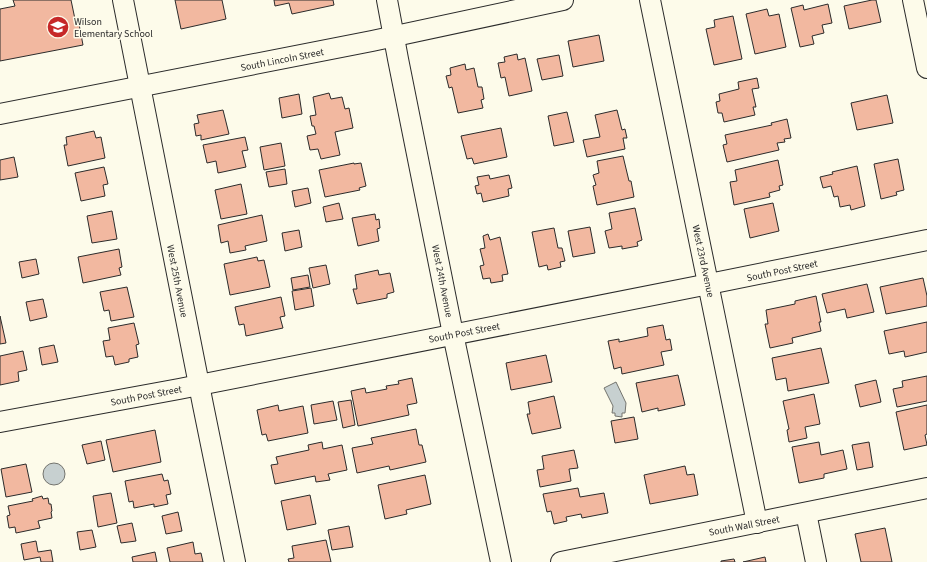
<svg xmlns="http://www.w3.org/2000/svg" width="927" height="562" viewBox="0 0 927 562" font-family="'Source Sans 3',sans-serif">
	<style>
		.water { fill: #c7d0d0; stroke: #74746e }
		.building { fill: #f2b8a0; stroke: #2b2b2b }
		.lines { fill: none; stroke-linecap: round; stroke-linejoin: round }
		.minor-casing { stroke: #2b2b2b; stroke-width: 22 }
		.minor { stroke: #fdfbea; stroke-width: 20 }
		.labels { text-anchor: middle; stroke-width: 3; stroke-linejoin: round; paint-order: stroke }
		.poi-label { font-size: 10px; fill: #2b2b2b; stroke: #fdfbea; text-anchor: start }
		.street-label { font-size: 10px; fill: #2b2b2b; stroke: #fdfbea }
	</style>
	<rect width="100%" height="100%" fill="#fdfbea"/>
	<!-- water -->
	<g class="water">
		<polygon points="616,382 626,403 625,413 622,413 622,417 615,416 615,413 612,413 613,406 604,388"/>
		<circle cx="54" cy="474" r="11"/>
	</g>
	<!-- building -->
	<g class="building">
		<polygon points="13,0 71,0 76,24 79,24 83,45 0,61 0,9 15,6"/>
		<polygon points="175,0 222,0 226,19 181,29"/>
		<polygon points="274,0 333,0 334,5 292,14 289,3 275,6"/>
		<polygon points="872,0 876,0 881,22 849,29 844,6"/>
		<polygon points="828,4 832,23 822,25 824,33 812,36 814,44 800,47 791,8 803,5 804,10"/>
		<polygon points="767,9 769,16 779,14 786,47 755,54 746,14"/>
		<polygon points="733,16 742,59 714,65 706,29 715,27 714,20"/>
		<polygon points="599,35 604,61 573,67 568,41"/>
		<polygon points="517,54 518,60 525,58 532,91 509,96 505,77 501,78 498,63 505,62 504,57"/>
		<polygon points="559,55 563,76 542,80 537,59"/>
		<polygon points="465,64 466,70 474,68 478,87 482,87 484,99 481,100 483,108 458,113 452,87 449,88 446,76 451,75 450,68"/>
		<polygon points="757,78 759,88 752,89 756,107 753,107 755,115 724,122 722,113 718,113 716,102 720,101 719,94 739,89 738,82"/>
		<polygon points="329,93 331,99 342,97 345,109 349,108 353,128 335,132 340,155 321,159 318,149 310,150 307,136 316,134 314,126 312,126 310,116 316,115 313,97"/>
		<polygon points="299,94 302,114 282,118 279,98"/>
		<polygon points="887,95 893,123 857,130 851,103"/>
		<polygon points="223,110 229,134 201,140 201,135 196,136 194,124 199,123 197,115"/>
		<polygon points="617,110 622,130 625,129 627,138 623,138 625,149 587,157 583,140 600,137 595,115"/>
		<polygon points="567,112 574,142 554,146 548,116"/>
		<polygon points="787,119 791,138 784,139 785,142 777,143 779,150 727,162 723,145 727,144 725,135 772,125 771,123"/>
		<polygon points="501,128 507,157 474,164 472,158 467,159 461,136"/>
		<polygon points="94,131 96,138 101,137 105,158 68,166 64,145 67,145 66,137"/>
		<polygon points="245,137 248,150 242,151 246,167 218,173 216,161 207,163 203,145"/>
		<polygon points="281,143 285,166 264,170 260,147"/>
		<polygon points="623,156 629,181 631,181 634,197 597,205 593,186 596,185 593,175 599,173 597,161"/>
		<polygon points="14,157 18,177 0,180 0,160"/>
		<polygon points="898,159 904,190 896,192 897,195 881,199 874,164"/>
		<polygon points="778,160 783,185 779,186 780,190 769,193 770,197 734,205 730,182 737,181 735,170"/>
		<polygon points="354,163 354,164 361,163 366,186 359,188 360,190 325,197 319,170"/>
		<polygon points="857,166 865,206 851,210 850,205 840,207 838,196 834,197 831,186 823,188 820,177 833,174 832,172"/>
		<polygon points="104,167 108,184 103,185 105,196 81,201 75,173"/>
		<polygon points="285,169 287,184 269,187 266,172"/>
		<polygon points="489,175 490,179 509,175 512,188 508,189 509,196 483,202 481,193 477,194 475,186 479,185 477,177"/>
		<polygon points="241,184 247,214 221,219 215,190"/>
		<polygon points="308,188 311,203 295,207 292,191"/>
		<polygon points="339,203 343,219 326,222 323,207"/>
		<polygon points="773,203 779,231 750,238 744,209"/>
		<polygon points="635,208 642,240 637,242 638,246 622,249 622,246 609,248 605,231 612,229 609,213"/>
		<polygon points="112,211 117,239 92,243 87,216"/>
		<polygon points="375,214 376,220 379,219 380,228 377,229 379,241 358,246 352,218"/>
		<polygon points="262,215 267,241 245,246 246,250 230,253 228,241 221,243 218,225"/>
		<polygon points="590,227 595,253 573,257 568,231"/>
		<polygon points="554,228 558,248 562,248 565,261 560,262 561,267 548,270 547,265 539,267 532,232"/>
		<polygon points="299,230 302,247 285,251 282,233"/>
		<polygon points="488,234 490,240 500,237 508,274 502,275 503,281 491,283 490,278 483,279 480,266 484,265 480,249 485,248 483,236"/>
		<polygon points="119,249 122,267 119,268 121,275 83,283 78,257"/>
		<polygon points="257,257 258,261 264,260 270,287 230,295 224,264"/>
		<polygon points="36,259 39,274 22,278 19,262"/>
		<polygon points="326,265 330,284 313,288 309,268"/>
		<polygon points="378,270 379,275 390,273 394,292 387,294 387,298 357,304 353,289 357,289 355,275"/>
		<polygon points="308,275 310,287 293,290 291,278"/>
		<polygon points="923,278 927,296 927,306 886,314 880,287"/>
		<polygon points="867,284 874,312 847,318 845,309 827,313 822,294"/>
		<polygon points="127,287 134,317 111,321 109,310 104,311 100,292"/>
		<polygon points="311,288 314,306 295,310 292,291"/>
		<polygon points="816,296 821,322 819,322 821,331 792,338 793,343 770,348 765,324 768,324 766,310 795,304 795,301"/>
		<polygon points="281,297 285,316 280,317 283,328 246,336 244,324 239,325 235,307"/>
		<polygon points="43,299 47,317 30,321 26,302"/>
		<polygon points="0,316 6,343 0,344"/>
		<polygon points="927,322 927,352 905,357 904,351 889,354 884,331"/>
		<polygon points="134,323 139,344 136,345 138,357 129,359 129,362 115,365 113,356 106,357 103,341 110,340 108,328"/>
		<polygon points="663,325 666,340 670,339 672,350 661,352 664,365 622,374 621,367 614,369 608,341 619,339 619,342 648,336 647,328"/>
		<polygon points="54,345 58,362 42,365 39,348"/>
		<polygon points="821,348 829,383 788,391 786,378 776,380 772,358"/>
		<polygon points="23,351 27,370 18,372 19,381 0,385 0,356"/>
		<polygon points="546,355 552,382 511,390 506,363"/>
		<polygon points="678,375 685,405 658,411 658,408 642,412 636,383"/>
		<polygon points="927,376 927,401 897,407 893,389 903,387 902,381"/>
		<polygon points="412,378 417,403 407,405 409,415 358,426 351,391 365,388 366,393 387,389 386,386 399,384 398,381"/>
		<polygon points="876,380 881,402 860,407 855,385"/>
		<polygon points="814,394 820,424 805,427 807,438 789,442 787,430 789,429 783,401"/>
		<polygon points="554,396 561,428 532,434 527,414 530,414 528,402"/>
		<polygon points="351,400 355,425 343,428 338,402"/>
		<polygon points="333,401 337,420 314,424 311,405"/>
		<polygon points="278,405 279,411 303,406 308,433 268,441 266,434 262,435 257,410"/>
		<polygon points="927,405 927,434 925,435 927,445 904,450 896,412"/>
		<polygon points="634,417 638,439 615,443 611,421"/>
		<polygon points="416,429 419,445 422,445 426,462 390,470 389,466 357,473 352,448 373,444 371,438"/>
		<polygon points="155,430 161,462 113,472 106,440"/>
		<polygon points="101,441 105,460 87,464 82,445"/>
		<polygon points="322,442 323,449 342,445 347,470 328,474 330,480 316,482 315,476 275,484 271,465 278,464 276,457 309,450 308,445"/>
		<polygon points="819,442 821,455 843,450 847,469 824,474 824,478 799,483 792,447"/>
		<polygon points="869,442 873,467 857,470 852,445"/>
		<polygon points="574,450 578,468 569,469 571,481 540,487 537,470 544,469 542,456"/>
		<polygon points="26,464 32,492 6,497 1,469"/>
		<polygon points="685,466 687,475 694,474 698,495 650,504 644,475"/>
		<polygon points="162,474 164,481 168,480 171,494 166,495 168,504 154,507 154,504 134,508 133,501 129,502 125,481"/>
		<polygon points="425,475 431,504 406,510 407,514 385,519 378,485"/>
		<polygon points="578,488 580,497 604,493 608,513 582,518 581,514 566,517 567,521 554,524 551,511 547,512 543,494"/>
		<polygon points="111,493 117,523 98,527 93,496"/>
		<polygon points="310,495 316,524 287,530 281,501"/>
		<polygon points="42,496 43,499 48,498 49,504 51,504 52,511 51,512 52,518 38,521 40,528 16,533 15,527 9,528 7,516 10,515 8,506 33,501 32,499"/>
		<polygon points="178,512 182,531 166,534 162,516"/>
		<polygon points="132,523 136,541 121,543 117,526"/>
		<polygon points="349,526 353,547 332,550 328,530"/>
		<polygon points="885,528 892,562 861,562 855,534"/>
		<polygon points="92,530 96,547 80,550 77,532"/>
		<polygon points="326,540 331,562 289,562 288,559 294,558 292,546"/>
		<polygon points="36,541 38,552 51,550 53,562 41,562 40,557 24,560 21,544"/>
		<polygon points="193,542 195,554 201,553 203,562 170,562 167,548"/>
		<polygon points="155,552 157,562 133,562 132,557"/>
		<polygon points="765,557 766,562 743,562"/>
		<polygon points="734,559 735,562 721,562 721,561"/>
	</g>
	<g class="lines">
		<!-- minor casing -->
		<g class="minor-casing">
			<g id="minor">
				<polyline points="123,0 203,405 235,562"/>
				<polyline points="387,0 398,59 453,334 501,562"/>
				<polyline points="650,0 757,523"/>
				<polyline points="913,0 927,68"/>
				<polyline points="0,114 372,41 563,0"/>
				<polyline points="0,422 179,389 709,284 927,240"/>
				<polyline points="806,513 816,562"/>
				<polyline points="561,562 927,488"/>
			</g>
		</g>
		<!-- minor -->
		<use href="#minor" class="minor"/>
	</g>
	<!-- icons -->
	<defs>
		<g id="school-disc" transform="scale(1.15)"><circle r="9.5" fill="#c62828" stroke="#fdfbea"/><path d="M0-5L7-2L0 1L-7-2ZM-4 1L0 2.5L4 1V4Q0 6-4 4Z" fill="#fff"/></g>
	</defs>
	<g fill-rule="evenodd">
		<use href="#school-disc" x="58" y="27"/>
	</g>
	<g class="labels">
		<!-- poi labels -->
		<g class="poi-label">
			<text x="74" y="25">Wilson<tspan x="74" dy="12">Elementary School</tspan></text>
		</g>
		<!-- street labels -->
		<g class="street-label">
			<text transform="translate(282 59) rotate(-11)" y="4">South Lincoln Street</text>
			<text transform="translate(704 261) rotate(78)" y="4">West 23rd Avenue</text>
			<text transform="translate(782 270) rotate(-12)" y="4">South Post Street</text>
			<text transform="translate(178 281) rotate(79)" y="4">West 25th Avenue</text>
			<text transform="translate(443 281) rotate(79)" y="4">West 24th Avenue</text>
			<text transform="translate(464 332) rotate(-11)" y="4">South Post Street</text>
			<text transform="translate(146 395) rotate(-11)" y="4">South Post Street</text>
			<text transform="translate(744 525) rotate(-11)" y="4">South Wall Street</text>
		</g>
	</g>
</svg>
